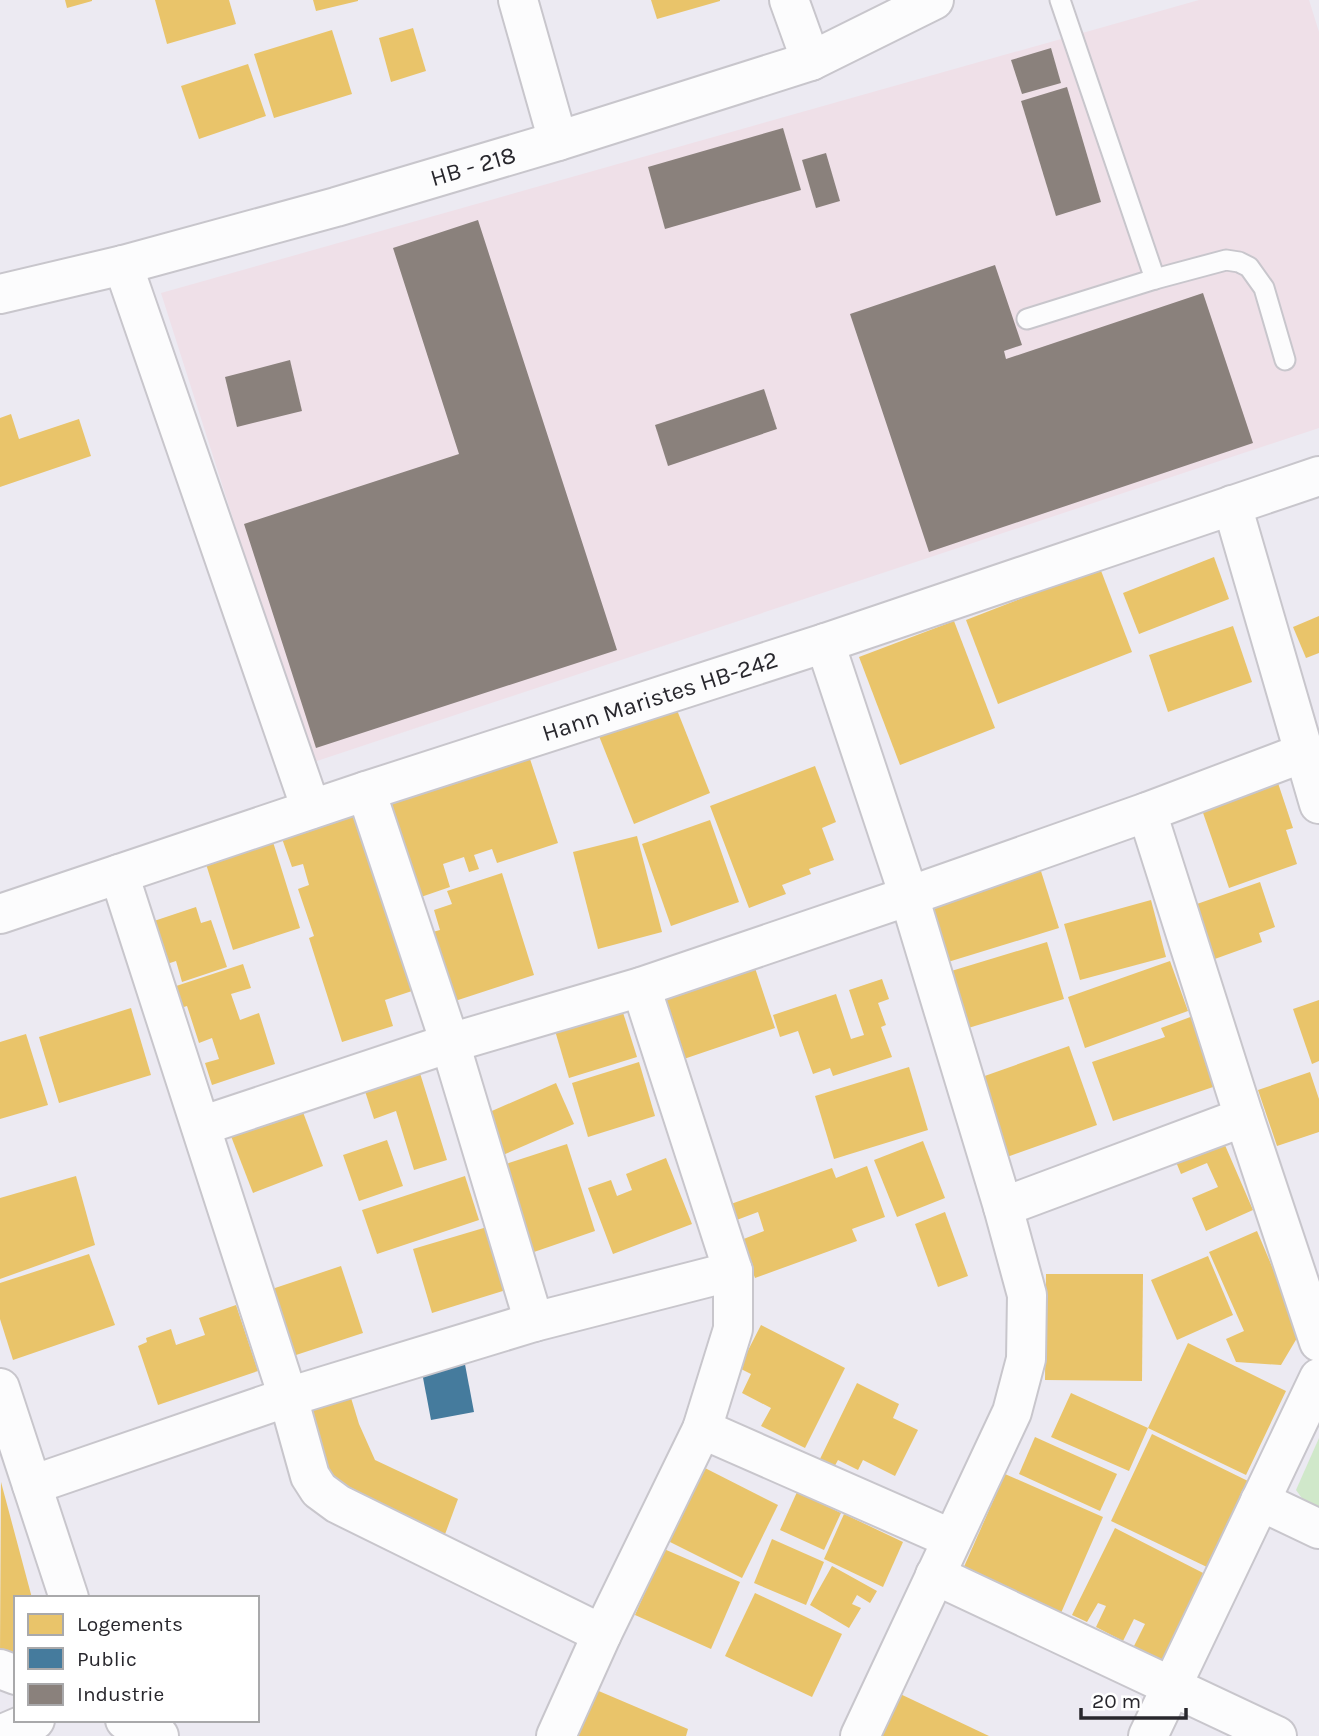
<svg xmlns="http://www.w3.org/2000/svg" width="1319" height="1736" viewBox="0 0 1319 1736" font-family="Karla,sans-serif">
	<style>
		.industrial { fill: #efe0e8 }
		.green { fill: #d0e8ca }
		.homes { fill: #e9c46a }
		.public { fill: #457b9d }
		.industry { fill: #8a817c }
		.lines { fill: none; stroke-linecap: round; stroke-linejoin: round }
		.service-casing { stroke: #c8c6cc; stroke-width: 23 }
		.minor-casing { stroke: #c8c6cc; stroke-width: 42 }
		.tertiary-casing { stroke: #c8c6cc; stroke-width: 42 }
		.secondary-casing { stroke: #c8c6cc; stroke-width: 42 }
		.service { stroke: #fcfcfd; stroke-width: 19 }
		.minor { stroke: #fcfcfd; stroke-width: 38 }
		.tertiary { stroke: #fcfcfd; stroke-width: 38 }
		.secondary { stroke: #fcfcfd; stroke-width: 38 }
		.labels { text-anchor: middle; stroke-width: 7; stroke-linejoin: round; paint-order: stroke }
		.street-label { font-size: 24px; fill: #28272d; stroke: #fff }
	</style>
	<rect width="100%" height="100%" fill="#eceaf2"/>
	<!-- industrial -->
	<polygon class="industrial" points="1199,0 1309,0 1319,32 1319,428 311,763 161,293"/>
	<!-- green -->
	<polygon class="green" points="1319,1438 1319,1509 1304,1501 1296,1490"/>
	<!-- homes -->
	<g class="homes">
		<polygon points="65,0 92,0 92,1 67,8"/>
		<polygon points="155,0 229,0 236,24 167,44"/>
		<polygon points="313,0 358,0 358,1 316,11"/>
		<polygon points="651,0 720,0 720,1 657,19"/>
		<polygon points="413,28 426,71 391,82 379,38"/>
		<polygon points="332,30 352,94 274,118 254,54"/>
		<polygon points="248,64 266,116 199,139 181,86"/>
		<polygon points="11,414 19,439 79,419 91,456 0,487 0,418"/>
		<polygon points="1214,557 1229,599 1139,634 1123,593"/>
		<polygon points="1100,568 1132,652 998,704 966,620"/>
		<polygon points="1319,616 1319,653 1306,658 1293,627"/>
		<polygon points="954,621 995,728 900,765 859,657"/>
		<polygon points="1233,626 1252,682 1168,712 1149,655"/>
		<polygon points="675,705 710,793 634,824 599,736"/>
		<polygon points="526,747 558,843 497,863 492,849 474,855 479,869 469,872 464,857 443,864 450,887 418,898 387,801"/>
		<polygon points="815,766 836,822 822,828 834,860 809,869 811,874 782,885 786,894 749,908 710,806"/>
		<polygon points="1277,780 1293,828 1286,830 1297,864 1229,888 1201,807"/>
		<polygon points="355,805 415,990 385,1000 393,1026 342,1042 309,938 314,936 298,889 309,885 303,864 292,867 279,830"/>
		<polygon points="710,820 739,902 671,926 642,844"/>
		<polygon points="637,836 662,932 598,949 573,852"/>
		<polygon points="273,842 300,928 233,950 206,864"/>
		<polygon points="1040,868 1059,928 948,962 931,904"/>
		<polygon points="502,873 534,975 452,1002 429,933 440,930 434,910 452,904 447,891"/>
		<polygon points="1260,882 1275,927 1259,933 1262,942 1212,960 1194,905"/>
		<polygon points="1151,900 1166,957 1080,980 1064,924"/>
		<polygon points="196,907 201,923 211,920 227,967 182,982 176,961 167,964 154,921"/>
		<polygon points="1047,942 1064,999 965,1029 948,972"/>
		<polygon points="1170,961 1188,1011 1085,1048 1068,997"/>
		<polygon points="243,964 251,988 231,994 240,1020 259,1013 275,1064 212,1085 205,1063 219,1059 212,1038 199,1043 187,1006 171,1011 164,990"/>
		<polygon points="754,965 775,1028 678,1061 658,999"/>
		<polygon points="882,979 889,999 878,1003 886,1025 881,1027 892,1057 833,1076 830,1068 813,1074 798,1031 780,1037 773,1015 836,994 851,1039 864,1035 849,990"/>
		<polygon points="1319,1000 1319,1061 1312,1064 1293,1009"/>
		<polygon points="620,1003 637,1057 569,1078 553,1024"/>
		<polygon points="131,1008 151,1075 59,1103 39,1037"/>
		<polygon points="1193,1016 1216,1086 1113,1121 1092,1062 1165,1037 1161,1028"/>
		<polygon points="26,1034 48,1105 0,1119 0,1042"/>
		<polygon points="1069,1046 1097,1125 1007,1157 979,1078"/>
		<polygon points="639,1062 655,1116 588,1137 572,1083"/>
		<polygon points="909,1067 928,1130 834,1159 815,1096"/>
		<polygon points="419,1070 447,1160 414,1170 396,1111 374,1119 364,1088"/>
		<polygon points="1310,1072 1319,1099 1319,1132 1277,1146 1258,1090"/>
		<polygon points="556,1083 574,1124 503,1155 485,1114"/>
		<polygon points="300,1104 323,1166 253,1193 229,1131"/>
		<polygon points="1218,1129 1253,1210 1206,1231 1192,1198 1218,1187 1207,1163 1181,1174 1171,1150"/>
		<polygon points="387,1140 403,1186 359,1201 343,1155"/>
		<polygon points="923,1141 945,1198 897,1217 874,1160"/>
		<polygon points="567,1144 595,1231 534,1252 506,1164"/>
		<polygon points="666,1158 692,1224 613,1254 588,1188 611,1180 617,1196 632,1190 626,1174"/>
		<polygon points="867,1166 885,1217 852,1229 857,1241 755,1278 741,1240 764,1231 758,1212 734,1221 728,1205 832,1168 836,1178"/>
		<polygon points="76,1176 95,1245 0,1279 0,1198"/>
		<polygon points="465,1176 479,1220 377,1254 362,1210"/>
		<polygon points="945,1212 968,1276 938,1287 915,1224"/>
		<polygon points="487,1227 506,1290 432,1313 413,1249"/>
		<polygon points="1257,1231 1300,1333 1281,1365 1236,1362 1226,1339 1244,1331 1209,1252"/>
		<polygon points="89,1254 115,1325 13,1360 0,1319 0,1283"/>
		<polygon points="1208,1256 1233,1315 1177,1340 1151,1280"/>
		<polygon points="341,1266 363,1333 293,1356 272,1289"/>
		<polygon points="1046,1274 1143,1274 1142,1381 1045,1380"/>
		<polygon points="236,1305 258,1371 158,1405 138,1346 147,1342 146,1338 171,1329 176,1345 205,1335 199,1318"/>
		<polygon points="761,1325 845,1368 805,1448 761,1426 771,1408 742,1393 751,1374 739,1368"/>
		<polygon points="1188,1343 1286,1391 1246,1475 1148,1428 1129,1471 1051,1437 1071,1393 1148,1428"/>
		<polygon points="857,1383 899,1404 893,1418 918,1430 895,1476 863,1460 858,1470 838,1460 832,1471 818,1463"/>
		<polygon points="348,1388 359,1424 375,1460 458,1499 444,1537 334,1488 302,1402"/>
		<polygon points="1152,1434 1250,1482 1209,1568 1111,1521"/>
		<polygon points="1035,1437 1117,1474 1100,1511 1019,1474"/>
		<polygon points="701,1466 778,1505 742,1578 664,1539"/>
		<polygon points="1005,1474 1103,1517 1061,1613 963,1569"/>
		<polygon points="1,1482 32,1598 16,1598 16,1651 11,1659 0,1654"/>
		<polygon points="797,1492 841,1513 824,1550 780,1530"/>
		<polygon points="844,1514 903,1542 883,1587 824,1559"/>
		<polygon points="1115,1528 1209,1576 1165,1663 1134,1646 1145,1624 1134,1619 1123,1641 1096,1627 1106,1606 1098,1603 1087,1622 1072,1615"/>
		<polygon points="772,1539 824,1562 806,1605 754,1583"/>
		<polygon points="664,1549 740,1582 711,1649 635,1615"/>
		<polygon points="832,1566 877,1591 870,1603 857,1595 852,1604 861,1608 849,1628 810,1605"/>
		<polygon points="755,1593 842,1634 812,1697 725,1656"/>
		<polygon points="594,1689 688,1729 686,1736 575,1736"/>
		<polygon points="896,1692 989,1736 876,1736"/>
	</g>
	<!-- public -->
	<polygon class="public" points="464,1359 474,1412 431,1420 421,1367"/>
	<!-- industry -->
	<g class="industry">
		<polygon points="1051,48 1061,83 1022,94 1011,60"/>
		<polygon points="1067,87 1101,202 1056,216 1021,101"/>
		<polygon points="783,128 801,190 665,229 648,167"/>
		<polygon points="826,153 840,201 816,208 802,160"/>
		<polygon points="478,220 617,650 316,748 244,524 459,454 393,248"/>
		<polygon points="995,265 1022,345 1004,351 1006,359 1203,293 1253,443 929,552 850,314"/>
		<polygon points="290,360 302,411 237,427 225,377"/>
		<polygon points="764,389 777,429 668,466 655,425"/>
	</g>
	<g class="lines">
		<!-- service casing -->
		<g class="service-casing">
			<g id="service">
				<polyline points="1060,0 1155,279"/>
				<polyline points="1027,319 1155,279 1226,260 1239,262 1249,267 1264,288 1285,360"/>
			</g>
		</g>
		<!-- minor casing -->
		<g class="minor-casing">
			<g id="minor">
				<polyline points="518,0 558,141"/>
				<polyline points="789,0 811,61"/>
				<polyline points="123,265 311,809"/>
				<polyline points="1232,505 1319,804"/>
				<polyline points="825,643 909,896 1003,1207 1027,1295 1026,1359 1012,1412 860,1736"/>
				<polyline points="366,791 450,1043 534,1322"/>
				<polyline points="1147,812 1244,1117 1319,1342"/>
				<polyline points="119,874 288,1397 310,1476 319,1490 338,1504 602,1634"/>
				<path id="s1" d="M0,914L366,791L825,643L1319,476"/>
				<polyline points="201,1126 450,1043 641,987 909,896 1147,812 1303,753"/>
				<polyline points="1003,1207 1244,1117"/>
				<polyline points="702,1429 952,1539"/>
				<polyline points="32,1485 288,1397 534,1322 733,1271"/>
				<polyline points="1260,1501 1319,1529"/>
				<polyline points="935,1575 1277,1736"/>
				<polyline points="0,1669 16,1675"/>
				<polyline points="556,1736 602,1634 702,1429 733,1329 733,1271 641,987"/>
				<polyline points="1148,1736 1319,1378"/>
			</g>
		</g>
		<!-- tertiary casing -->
		<g class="tertiary-casing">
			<g id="tertiary">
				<polyline points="0,1388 69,1598"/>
				<polyline points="125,1720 159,1736"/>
				<polyline points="0,1735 35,1720"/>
			</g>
		</g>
		<!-- secondary casing -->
		<g class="secondary-casing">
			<g id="secondary">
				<path id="s2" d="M0,294L123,265L336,207L558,141L811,61L934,0"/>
			</g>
		</g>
		<!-- service -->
		<use href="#service" class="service"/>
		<!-- minor -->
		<use href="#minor" class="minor"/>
		<!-- tertiary -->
		<use href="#tertiary" class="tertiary"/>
		<!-- secondary -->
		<use href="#secondary" class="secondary"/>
	</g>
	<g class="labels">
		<!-- street labels -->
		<g class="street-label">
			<text dy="8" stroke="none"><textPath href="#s2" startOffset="490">HB - 218</textPath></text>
			<text dy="8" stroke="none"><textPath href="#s1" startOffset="695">Hann Maristes HB-242</textPath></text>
		</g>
	</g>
	<!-- legend -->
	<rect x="14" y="1596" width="245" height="126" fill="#ffffff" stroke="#a9a9ab" stroke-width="2"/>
	<rect x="28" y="1614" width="35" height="21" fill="#e9c46a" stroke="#a9a9ab" stroke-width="2"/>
	<text x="77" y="1631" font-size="21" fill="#28272d">Logements</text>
	<rect x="28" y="1648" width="35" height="21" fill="#457b9d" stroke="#a9a9ab" stroke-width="2"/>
	<text x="77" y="1666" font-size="21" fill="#28272d">Public</text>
	<rect x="28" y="1684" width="35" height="21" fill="#8a817c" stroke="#a9a9ab" stroke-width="2"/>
	<text x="77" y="1701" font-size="21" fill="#28272d">Industrie</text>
	<!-- scale -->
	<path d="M1081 1708v10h105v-10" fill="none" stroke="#28272d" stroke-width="3.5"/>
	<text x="1092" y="1708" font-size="21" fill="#28272d" stroke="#ffffff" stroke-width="5" paint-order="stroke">20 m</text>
</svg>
